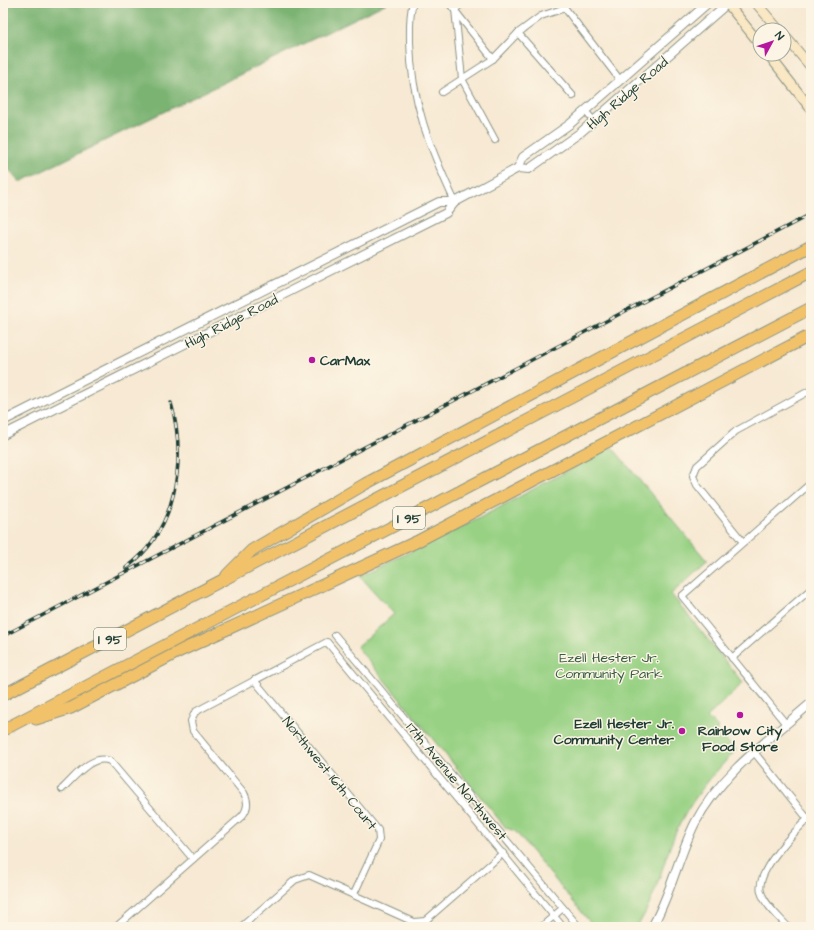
<svg xmlns="http://www.w3.org/2000/svg" width="814" height="930" viewBox="0 0 814 930" font-family="'Architects Daughter',sans-serif">
	<style>
		.green { fill: #98d184; stroke: #5c875c }
		.forest { fill: #7ab372; stroke: #4c7853 }
		.lines { fill: none; stroke-linecap: round; stroke-linejoin: round }
		.minor-casing { stroke: #8b9384; stroke-width: 8 }
		.tertiary-casing { stroke: #8b9384; stroke-width: 10 }
		.secondary-casing { stroke: #8b9384; stroke-width: 11 }
		.motorway-casing { stroke: #8b9384; stroke-width: 13 }
		.minor { stroke: #fff; stroke-width: 6 }
		.tertiary { stroke: #fff; stroke-width: 8 }
		.secondary { stroke: #fae7c3; stroke-width: 9 }
		.motorway { stroke: #f2c26a; stroke-width: 11 }
		.rail-casing { stroke: #1f3d34; stroke-width: 3.5 }
		.rail { stroke: #fcf5e5; stroke-width: 2; stroke-dasharray: 6; stroke-linecap: butt }
		.poi-dot { fill: #b5179e; stroke: #fcf5e5; stroke-width: 1.5 }
		.labels { text-anchor: middle; stroke-width: 3; stroke-linejoin: round; paint-order: stroke }
		.shield { fill: #fcf5e5; stroke: #617469; stroke-width: 1 }
		.shield-label { font-size: 13px; font-weight: bold; fill: #1f3d34 }
		.street-label { font-size: 14px; fill: #1f3d34; stroke: #fcf5e5 }
		.poi-label { font-size: 14px; font-weight: bold; fill: #1f3d34; stroke: #fcf5e5; text-anchor: start }
		.park-label { font-size: 14px; fill: #375b44; stroke: #fcf5e5 }
	</style>
	<rect width="100%" height="100%" fill="#fcf5e5"/>
	<filter id="ink" filterUnits="userSpaceOnUse"><feTurbulence type="fractalNoise" baseFrequency=".025" numOctaves="2"/><feDisplacementMap in="SourceGraphic" scale="8" xChannelSelector="R" yChannelSelector="G"/><feConvolveMatrix kernelMatrix="1 2 1 2 8 2 1 2 1" color-interpolation-filters="sRGB"/></filter>
	<filter id="wash" filterUnits="userSpaceOnUse"><feTurbulence type="fractalNoise" baseFrequency=".012" numOctaves="4" result="noise"/><feDisplacementMap in="SourceGraphic" scale="16" xChannelSelector="R" yChannelSelector="G"/><feGaussianBlur stdDeviation="0.9" result="paint"/><feColorMatrix in="noise" values="0 0 0 0 0 0 0 0 0 0 0 0 0 0 0 0 0 1.4 0 .05"/><feComposite in="paint" operator="in"/></filter>
	<g filter="url(#wash)">
		<rect width="100%" height="100%" fill="#f7e9d3"/>
		<!-- green -->
		<path class="green" d="M612,447L707,561L671,594L743,683L707,717L718,728L716,730L736,750C712,775 689,802 675,834C662,865 656,898 637,927H594L515,831L506,828L357,647L394,614L360,576L472,522Z"/>
		<!-- forest -->
		<polygon class="forest" points="3,3 387,3 20,182 3,163"/>
	</g>
	<g filter="url(#ink)">
		<g class="lines">
			<!-- minor casing -->
			<g class="minor-casing">
				<g id="minor">
					<path d="M413,3C409,15 410,30 410,42C411,102 430,148 455,202"/>
					<polyline points="449,3 493,59"/>
					<polyline points="463,3 455,9 462,79 495,140"/>
					<polyline points="561,3 620,80"/>
					<polyline points="518,33 573,96"/>
					<polyline points="442,92 493,59 518,33 541,16 565,8"/>
					<polyline points="585,111 594,121"/>
					<polyline points="743,542 697,485 693,476 697,466 736,431 811,390"/>
					<polyline points="335,635 579,927"/>
					<polyline points="732,658 811,589"/>
					<polyline points="254,680 378,830 379,840 354,894"/>
					<polyline points="786,724 682,596 811,483"/>
					<polyline points="754,752 811,823"/>
					<path d="M62,789C74,778 92,753 110,761L193,859"/>
					<path d="M116,927L242,816C248,809 249,802 244,793L193,731L191,721L195,712L327,642L563,927"/>
					<polyline points="241,927 295,880 309,875 414,922 425,921 503,853"/>
					<polyline points="541,927 563,908"/>
					<path d="M788,927C779,917 765,905 761,892C755,871 797,829 811,816"/>
				</g>
			</g>
			<!-- tertiary casing -->
			<g class="tertiary-casing">
				<g id="tertiary">
					<polyline points="518,168 523,157 570,124 708,3"/>
					<polyline points="3,421 439,202 455,202 518,168 529,169 581,132 728,3"/>
					<polyline points="3,435 446,213 455,202"/>
					<path d="M652,927C671,894 678,857 695,823C721,773 770,739 811,703"/>
				</g>
			</g>
			<!-- secondary casing -->
			<g class="secondary-casing">
				<g id="secondary">
					<polyline points="727,3 760,44"/>
					<polyline points="756,3 779,30"/>
					<polyline points="784,35 811,67"/>
					<polyline points="768,54 811,109"/>
				</g>
			</g>
			<!-- motorway casing -->
			<g class="motorway-casing">
				<g id="motorway">
					<polyline points="227,575 252,550 365,484 811,246"/>
					<polyline points="3,695 811,272"/>
					<polyline points="36,719 71,708 182,650 416,542 811,335"/>
					<polyline points="3,730 811,308"/>
				</g>
			</g>
			<!-- minor -->
			<use href="#minor" class="minor"/>
			<!-- tertiary -->
			<use href="#tertiary" class="tertiary"/>
			<!-- secondary -->
			<use href="#secondary" class="secondary"/>
			<!-- motorway -->
			<use href="#motorway" class="motorway"/>
			<!-- rail casing -->
			<g class="rail-casing">
				<g id="rail">
					<path d="M126,568C177,531 187,460 171,403"/>
					<polyline points="3,636 811,214"/>
				</g>
			</g>
			<!-- rail -->
			<use href="#rail" class="rail"/>
		</g>
	</g>
	<!-- markers -->
	<g class="poi-dot">
		<circle cx="312" cy="360" r="4"/>
		<circle cx="740" cy="715" r="4"/>
		<circle cx="682" cy="731" r="4"/>
	</g>
	<g class="labels">
		<!-- shield labels -->
		<g class="shield">
			<rect x="393" y="507" width="32" height="22" rx="3"/>
			<rect x="94" y="628" width="32" height="22" rx="3"/>
		</g>
		<g class="shield-label">
			<text x="409" y="523">I 95</text>
			<text x="110" y="644">I 95</text>
		</g>
		<!-- street labels -->
		<g class="street-label">
			<text transform="translate(627 93) rotate(-41)" y="5">High Ridge Road</text>
			<text transform="translate(231 321) rotate(-27)" y="5">High Ridge Road</text>
			<text transform="translate(330 773) rotate(51)" y="5">Northwest 16th Court</text>
			<text transform="translate(457 781) rotate(50)" y="5">17th Avenue Northwest</text>
		</g>
		<!-- poi labels -->
		<g class="poi-label">
			<text x="320" y="365">CarMax</text>
			<text x="674" y="728" text-anchor="end">Ezell Hester Jr.<tspan x="674" dy="16">Community Center</tspan></text>
			<text x="740" y="735" text-anchor="middle">Rainbow City<tspan x="740" dy="16">Food Store</tspan></text>
		</g>
		<!-- park labels -->
		<g class="park-label">
			<text x="609" y="662">Ezell Hester Jr.<tspan x="609" dy="16">Community Park</tspan></text>
		</g>
	</g>
	<!-- margin -->
	<rect width="814" height="930" fill="none" stroke="#fcf5e5" stroke-width="16"/>
	<!-- north arrow -->
	<g transform="translate(772 42) rotate(50)"><circle r="19" fill="#fcf5e5" stroke="#a4ab9e"/>
	<path d="M0-3L7 15L0 10L-7 15Z" fill="#b5179e"/>
	<text y="-6" font-size="11" font-weight="bold" text-anchor="middle" fill="#1f3d34">N</text>
	</g>
</svg>
